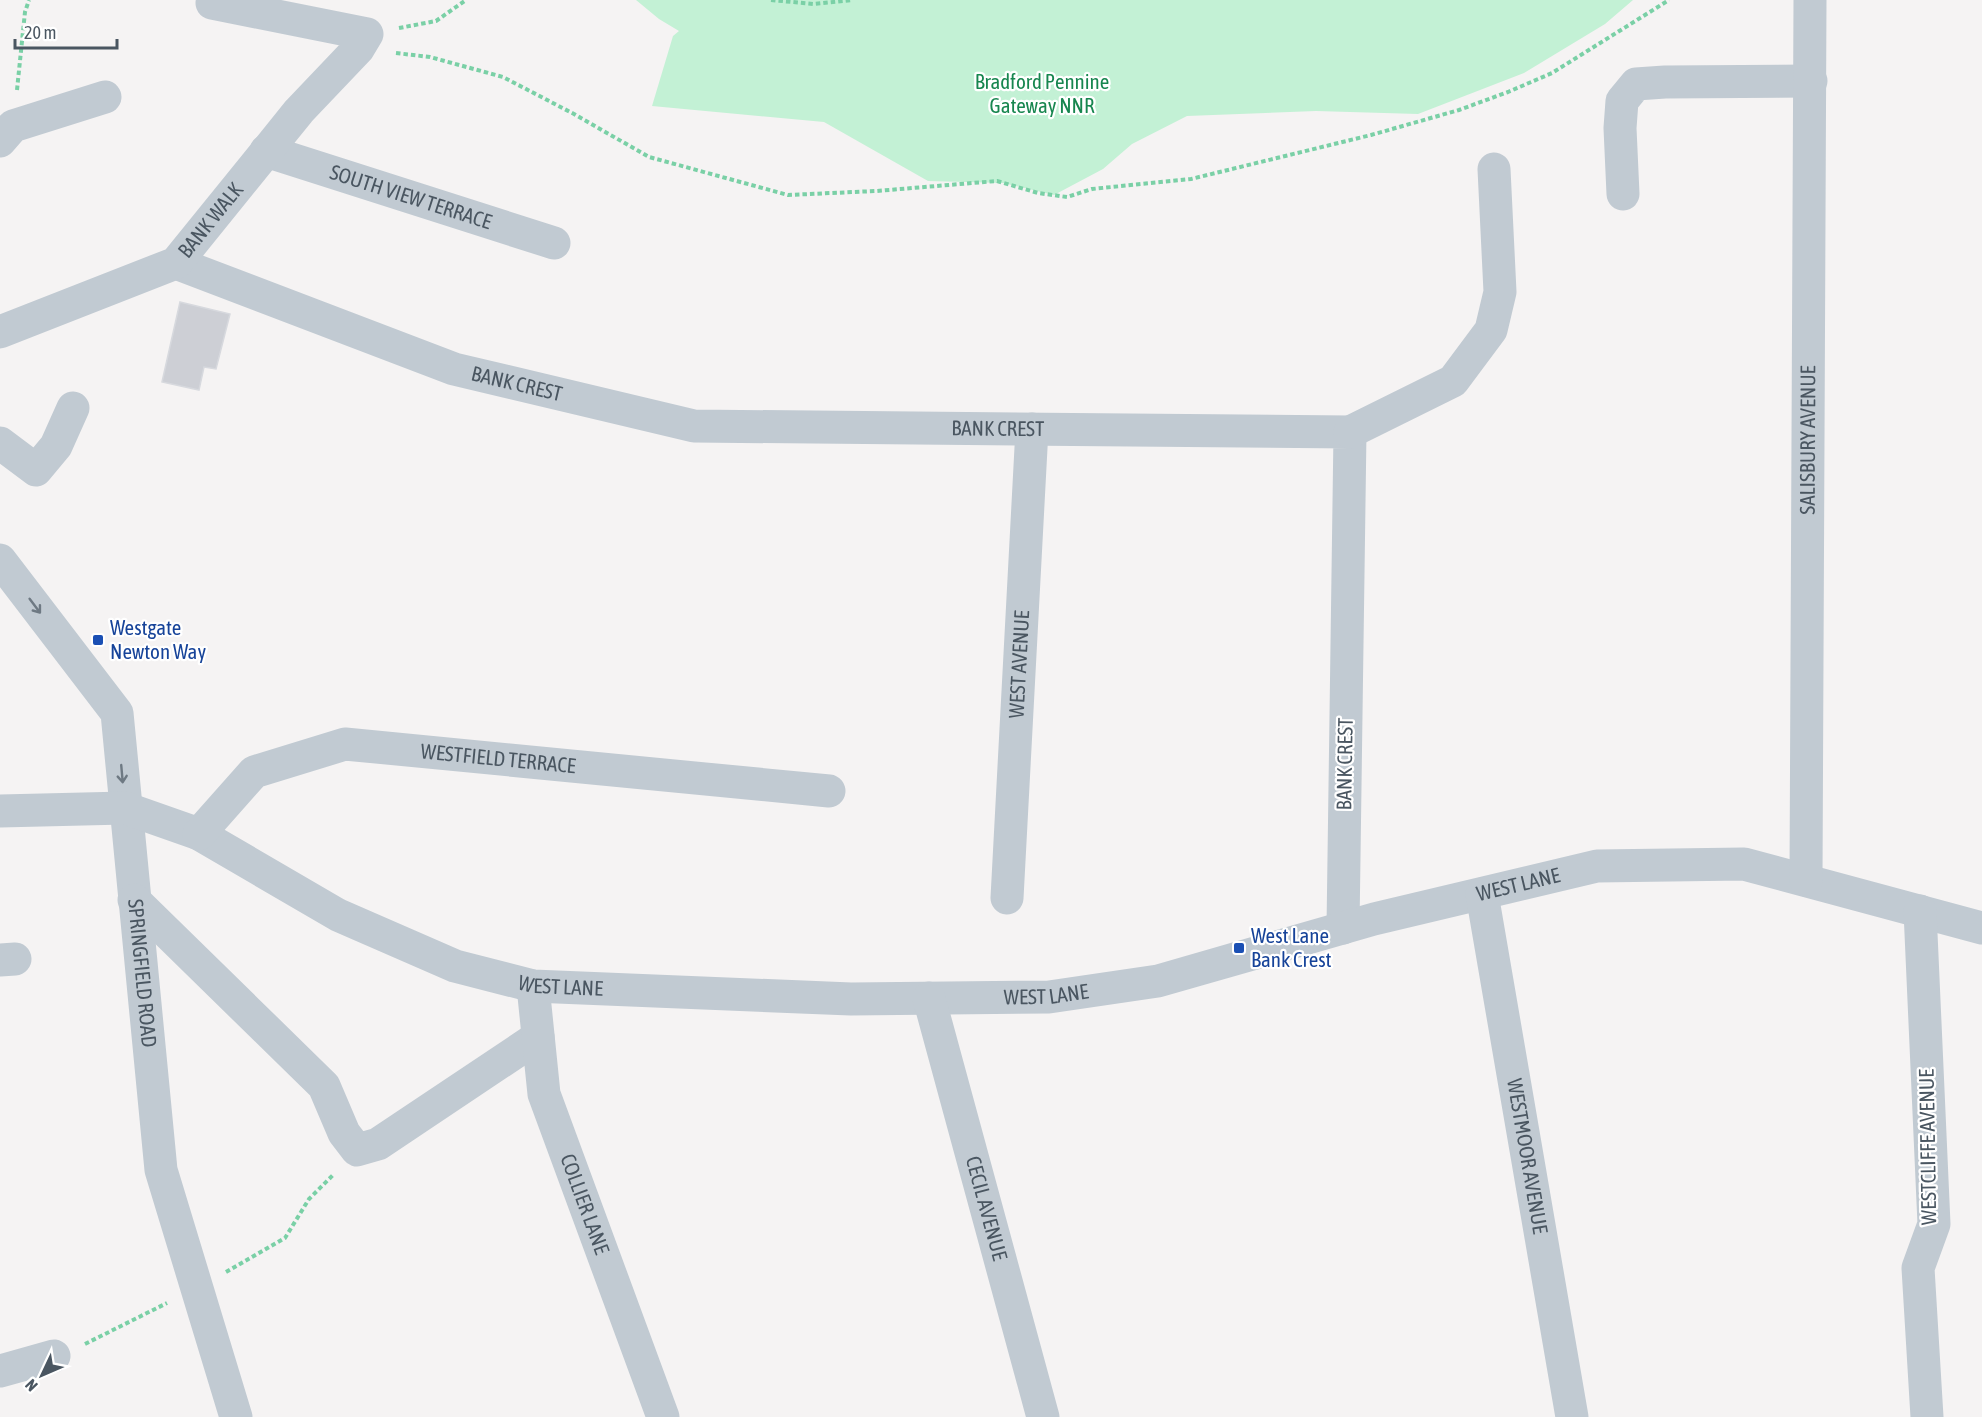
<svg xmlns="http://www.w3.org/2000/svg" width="1982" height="1417" viewBox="0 0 1982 1417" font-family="'Asap Condensed',sans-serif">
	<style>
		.green { fill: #c3f1d5 }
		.building { fill: #cdcfd5; stroke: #d7d9de; stroke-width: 1.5 }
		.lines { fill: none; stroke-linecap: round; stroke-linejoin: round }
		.path { stroke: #7ad0a6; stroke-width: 4; stroke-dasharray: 4.5 3; stroke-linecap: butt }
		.minor { stroke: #c1cad2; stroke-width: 33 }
		.oneway { stroke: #6e7983 }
		.transit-dot { fill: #1a4fb4; stroke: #fff; stroke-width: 2 }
		.labels { text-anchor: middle; stroke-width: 4.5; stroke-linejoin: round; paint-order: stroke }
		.park-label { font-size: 21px; fill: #17864f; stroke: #fff }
		.street-label { font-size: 21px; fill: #4a5661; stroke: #fff }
		.transit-label { font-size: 21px; fill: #164399; stroke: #fff; text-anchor: start }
	</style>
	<rect width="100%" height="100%" fill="#f5f3f3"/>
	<!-- green -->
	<polygon class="green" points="636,0 1633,0 1605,24 1524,73 1418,114 1316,111 1187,116 1132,144 1103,169 1054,195 1003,183 928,181 824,122 652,106 673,36 679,31 659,19"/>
	<!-- building -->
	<polygon class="building" points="180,302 230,314 216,369 204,367 199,390 162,382"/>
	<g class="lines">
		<!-- path -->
		<g class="path">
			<polyline points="771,0 814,4 853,0"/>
			<polyline points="399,28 436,21 466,0"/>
			<polyline points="396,53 430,57 503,77 574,114 649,157 788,195 876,191 997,181 1038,193 1067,197 1092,189 1191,179 1371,135 1459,110 1508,92 1552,73 1669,0"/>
			<polyline points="17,90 25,12 29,0"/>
			<polyline points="226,1272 285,1238 309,1199 334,1174"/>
			<polyline points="85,1344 167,1303"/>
		</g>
		<!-- minor -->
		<g class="minor">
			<polyline points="0,141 13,126 105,97"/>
			<path id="s1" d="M266,151L554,243"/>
			<polyline points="1623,194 1620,128 1622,101 1636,84 1665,82 1811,81"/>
			<path id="s2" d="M176,263L454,369L694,426L1350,432L1343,928"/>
			<path id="s3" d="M0,332L176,263L299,111L358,49L367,34L212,3"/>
			<polyline points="1350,432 1453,381 1491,330 1500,292 1494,169"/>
			<polyline points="0,443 36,470 56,446 73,408"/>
			<path id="s4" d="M0,560L117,713L161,1170L236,1417"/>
			<path id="s5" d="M0,811L125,808L199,834L338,915L455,966L533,986L851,999L1049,997L1158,981L1374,919L1597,866L1744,864L1982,928"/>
			<path id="s6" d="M199,834L254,772L345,744L829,791"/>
			<path id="s7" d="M1806,880L1810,0"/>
			<path id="s8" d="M1482,894L1572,1417"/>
			<path id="s9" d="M1007,898L1032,429"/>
			<polyline points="134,900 324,1086 344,1133 357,1150 378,1144 538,1037"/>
			<polyline points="1920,911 1934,1224 1918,1268 1927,1417"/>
			<polyline points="0,960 15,959"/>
			<path id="s10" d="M533,986L544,1094L663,1417"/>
			<path id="s11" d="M929,998L1043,1417"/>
			<polyline points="0,1371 54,1356"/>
		</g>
	</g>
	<!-- one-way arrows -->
	<defs><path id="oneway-shaft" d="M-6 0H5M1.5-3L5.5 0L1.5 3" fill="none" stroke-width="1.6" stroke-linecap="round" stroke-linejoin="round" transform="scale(1.5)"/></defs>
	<g class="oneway">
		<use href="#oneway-shaft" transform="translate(35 606) rotate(53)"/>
		<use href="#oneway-shaft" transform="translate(122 774) rotate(85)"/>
	</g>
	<!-- markers -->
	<g class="transit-dot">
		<rect x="92" y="634" width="12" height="12" rx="3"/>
		<rect x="1233" y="942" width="12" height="12" rx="3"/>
	</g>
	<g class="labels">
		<!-- park labels -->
		<g class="park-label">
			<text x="1042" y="89">Bradford Pennine<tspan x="1042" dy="24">Gateway NNR</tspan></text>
		</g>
		<!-- street labels -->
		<g class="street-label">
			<text dy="7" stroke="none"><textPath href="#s1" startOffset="152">SOUTH VIEW TERRACE</textPath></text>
			<text dy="7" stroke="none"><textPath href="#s3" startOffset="244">BANK WALK</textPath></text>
			<text dy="7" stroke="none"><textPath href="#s2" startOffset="362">BANK CREST</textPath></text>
			<text dy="7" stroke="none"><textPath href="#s2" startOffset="848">BANK CREST</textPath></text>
			<text dy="7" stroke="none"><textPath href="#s7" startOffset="440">SALISBURY AVENUE</textPath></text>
			<text dy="7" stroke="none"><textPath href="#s9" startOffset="234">WEST AVENUE</textPath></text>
			<text dy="7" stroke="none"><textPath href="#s6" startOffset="332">WESTFIELD TERRACE</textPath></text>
			<text transform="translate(1345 764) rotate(-89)" y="7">BANK CREST</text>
			<text dy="7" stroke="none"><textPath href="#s5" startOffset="1572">WEST LANE</textPath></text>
			<text dy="7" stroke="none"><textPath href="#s4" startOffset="454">SPRINGFIELD ROAD</textPath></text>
			<text dy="7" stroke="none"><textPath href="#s5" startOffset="600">WEST LANE</textPath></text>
			<text dy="7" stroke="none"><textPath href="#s5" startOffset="1086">WEST LANE</textPath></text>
			<text transform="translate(1928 1147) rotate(-91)" y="7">WESTCLIFFE AVENUE</text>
			<text dy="7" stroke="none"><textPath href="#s8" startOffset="266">WESTMOOR AVENUE</textPath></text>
			<text dy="7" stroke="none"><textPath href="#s10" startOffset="226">COLLIER LANE</textPath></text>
			<text dy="7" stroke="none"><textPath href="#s11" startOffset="218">CECIL AVENUE</textPath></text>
		</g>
		<!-- transit labels -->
		<g class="transit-label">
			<text x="110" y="635">Westgate<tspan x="110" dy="24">Newton Way</tspan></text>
			<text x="1251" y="943">West Lane<tspan x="1251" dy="24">Bank Crest</tspan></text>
		</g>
	</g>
	<!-- north arrow -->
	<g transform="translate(42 1375) rotate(226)" stroke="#ffffff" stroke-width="4.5" paint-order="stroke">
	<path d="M0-4.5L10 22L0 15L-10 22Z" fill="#4a5661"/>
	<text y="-9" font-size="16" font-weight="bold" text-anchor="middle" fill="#4a5661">N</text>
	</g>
	<!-- scale -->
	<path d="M15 39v9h102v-9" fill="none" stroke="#4a5661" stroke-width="3"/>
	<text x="24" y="39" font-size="18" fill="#4a5661" stroke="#ffffff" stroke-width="4.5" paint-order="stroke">20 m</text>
</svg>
